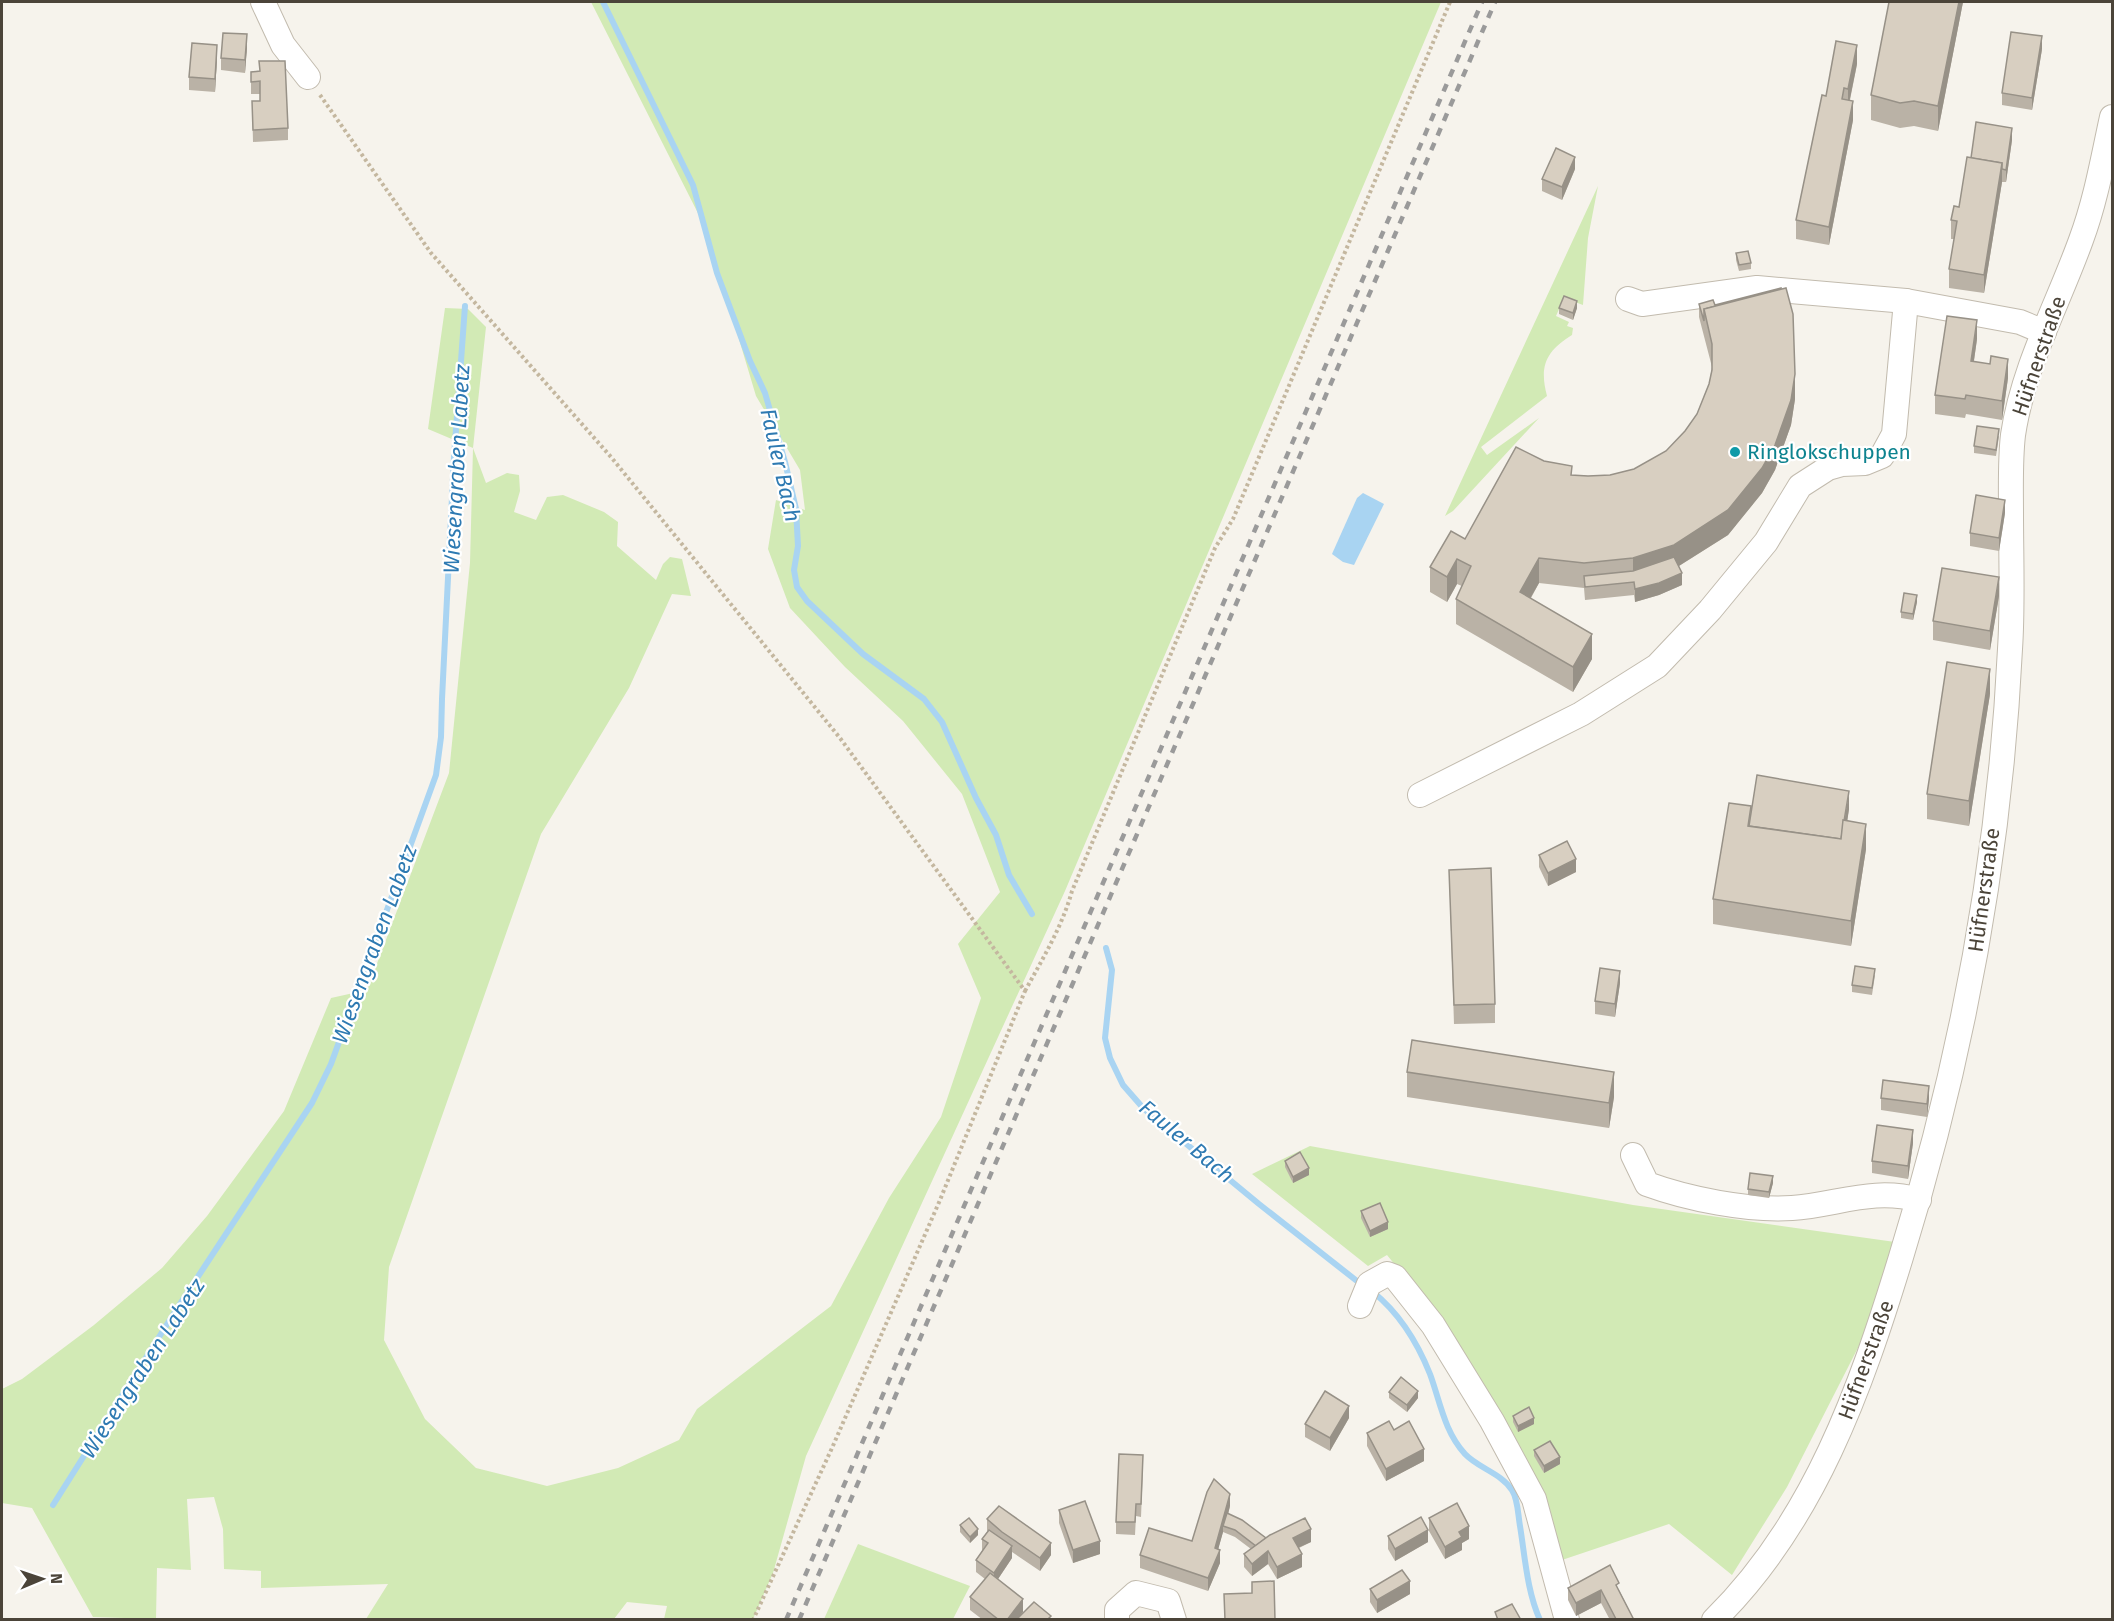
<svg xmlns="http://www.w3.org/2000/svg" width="2114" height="1621" viewBox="0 0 2114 1621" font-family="'Fira Sans',sans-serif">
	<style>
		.green { fill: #d2eab5 }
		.water { fill: #a9d4f2 }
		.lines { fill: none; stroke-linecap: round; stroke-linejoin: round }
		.stream { stroke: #a9d4f2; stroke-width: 6 }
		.minor-casing { stroke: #c2bbae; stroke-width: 26 }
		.path { stroke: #c4b79f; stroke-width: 4; stroke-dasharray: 3 3; stroke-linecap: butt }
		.minor { stroke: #fff; stroke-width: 24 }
		.rail { stroke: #9a9a9a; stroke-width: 4.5; stroke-dasharray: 8 8; stroke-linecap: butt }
		.wall { fill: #bab2a6 }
		.shaded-wall { fill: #979187 }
		.building { fill: #d8cfc1; stroke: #979187; stroke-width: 1.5 }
		.culture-dot { fill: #0f9aa8; stroke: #fff; stroke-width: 2 }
		.labels { text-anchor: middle; stroke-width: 4.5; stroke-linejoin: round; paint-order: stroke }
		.street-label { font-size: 21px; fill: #4b4439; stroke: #fff }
		.culture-label { font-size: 21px; fill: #0d838f; stroke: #fff; text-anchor: start }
		.water-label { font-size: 22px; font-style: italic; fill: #2e7ab2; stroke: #fff }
	</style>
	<rect width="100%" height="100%" fill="#f6f3ec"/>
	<!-- green -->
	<g class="green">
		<polygon points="591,2 1441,2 1065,891 806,1456 773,1573 753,1619 664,1619 667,1606 627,1602 614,1619 366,1619 388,1584 261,1588 261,1571 224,1569 223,1529 214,1497 187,1499 191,1570 157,1568 156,1619 93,1617 32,1508 2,1503 2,1389 22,1379 94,1325 162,1268 207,1216 284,1111 331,998 367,990 449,773 470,563 473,448 428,429 445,308 468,309 486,327 473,448 486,483 507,473 519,475 520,491 514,512 536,520 547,497 563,495 604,512 618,522 617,546 656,580 663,564 670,557 682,559 691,596 672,594 629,688 541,834 389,1267 384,1340 425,1419 476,1468 547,1486 618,1468 679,1440 697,1409 831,1306 889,1198 941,1117 981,998 958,944 1000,892 962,794 903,721 845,667 790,608 768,549 776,500 805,510 800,470 756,396 706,229"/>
		<path d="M1598,186L1588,238L1583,305L1564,298L1556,316L1569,322L1567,326L1573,328L1572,335C1546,351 1539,366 1547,396L1481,447L1487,455L1539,418L1453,511L1445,516Z"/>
		<polygon points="1310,1146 1633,1205 1895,1242 1867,1330 1787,1487 1732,1575 1669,1524 1562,1560 1434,1313 1387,1255 1368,1266 1252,1174"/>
		<polygon points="858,1544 970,1586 953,1619 824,1619"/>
	</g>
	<!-- water -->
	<polygon class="water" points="1363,493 1384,504 1354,565 1343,562 1332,554 1357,498"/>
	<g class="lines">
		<!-- stream -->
		<g class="stream">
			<polyline points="603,2 693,185 717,273 750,361 765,393 785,462 796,509 798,546 794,570 797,587 807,601 863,654 924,699 942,722 976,798 996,835 1009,875 1032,914"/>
			<polyline points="1106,948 1112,970 1105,1038 1110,1058 1123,1085 1144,1109 1259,1204 1362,1285"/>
			<path d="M1373,1292C1399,1313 1418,1344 1430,1374C1440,1401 1444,1431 1465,1454C1478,1468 1501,1473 1512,1490C1518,1499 1518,1515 1520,1526C1525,1557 1527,1591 1540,1620"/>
			<polyline points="53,1505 178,1307 312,1103 331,1064 436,775 441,737 442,699 454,457 465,306"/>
		</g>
		<!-- minor casing -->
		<g class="minor-casing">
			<g id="minor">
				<polyline points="263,2 283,45 308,77"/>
				<polyline points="1628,299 1642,304 1757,288 1906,301 2020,322 2044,332"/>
				<polyline points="1420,795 1581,714 1657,666 1710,610 1766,542 1800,486 1828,468 1842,464 1865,463 1882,456 1894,434 1906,301"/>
				<path d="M1633,1155L1647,1184C1688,1199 1748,1211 1792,1208C1837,1205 1873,1187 1919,1200"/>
				<polyline points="1360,1306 1369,1284 1387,1274 1395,1277 1433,1325 1492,1421 1534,1499 1567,1620"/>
				<polyline points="1117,1620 1117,1610 1136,1593 1168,1601 1174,1620"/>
				<path d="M1714,1620C1814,1522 1861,1388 1901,1257C1962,1060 2000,855 2010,649C2013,604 2011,559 2011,514C2011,487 2010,461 2013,435C2023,367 2058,304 2081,240C2096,200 2103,158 2112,117"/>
			</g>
		</g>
		<!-- path -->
		<g class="path">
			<polyline points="320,95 431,253 611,457 840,738 1025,991 940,1200 832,1448 753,1620"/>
			<path d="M1025,991C1043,958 1062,927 1072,891L1215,548L1233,519L1450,2"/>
		</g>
		<!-- minor -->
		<use href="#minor" class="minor"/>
		<!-- rail -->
		<g class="rail">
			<polyline points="786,1620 1482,2"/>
			<polyline points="799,1620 1495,2"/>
		</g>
	</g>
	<!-- wall -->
	<g class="wall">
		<polygon points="1963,2 1938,131 1914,126 1900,128 1871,120 1871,95"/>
		<polygon points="247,47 245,73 221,70 221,58"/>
		<polygon points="2042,49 2032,110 2002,105 2002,93"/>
		<polygon points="217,58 215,92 189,90 189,77"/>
		<polygon points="1857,64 1850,100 1853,120 1829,245 1796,239 1796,220 1826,96"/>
		<polygon points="259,71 288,128 288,140 253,142 252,101 260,101 260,94 251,94 251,72"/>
		<polygon points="2012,140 2006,182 2002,182 1984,293 1949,288 1949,269 1954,239 1951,239 1951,220 1959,207 1971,158"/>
		<polygon points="1575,169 1562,200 1542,191 1542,179"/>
		<polygon points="1736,253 1751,263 1751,269 1739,271 1736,260"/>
		<polygon points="1699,304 1715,305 1795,399 1791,425 1775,470 1762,493 1728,535 1679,566 1682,585 1659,595 1635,602 1634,595 1585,600 1584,588 1539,583 1531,598 1592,659 1573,692 1456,624 1456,599 1462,586 1457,584 1447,602 1430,592 1430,567 1465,539 1572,475 1588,476 1610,475 1634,469 1666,451 1685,431 1697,414 1709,384 1712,367 1699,317"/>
		<polygon points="1559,308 1577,308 1573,320 1559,314"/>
		<polygon points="1977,339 1974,361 2008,378 2002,420 1966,414 1965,418 1935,414 1935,395"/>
		<polygon points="1999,436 1996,456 1974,453 1974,446"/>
		<polygon points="2005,513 1999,551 1970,546 1970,533"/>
		<polygon points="1999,596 1990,650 1933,640 1933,621"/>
		<polygon points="1917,602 1913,620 1901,618 1901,612"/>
		<polygon points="1990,694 1969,826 1927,819 1927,794"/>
		<polygon points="1751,806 1849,809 1847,821 1866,849 1851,946 1713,924 1713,899"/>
		<polygon points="1539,855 1576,872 1548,886 1539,867"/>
		<polygon points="1449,870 1495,1004 1495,1023 1454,1024"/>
		<polygon points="1875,975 1872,995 1852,992 1852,985"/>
		<polygon points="1620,983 1615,1017 1595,1014 1595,1001"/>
		<polygon points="1407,1072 1614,1097 1609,1128 1407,1097"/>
		<polygon points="1881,1098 1929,1099 1927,1117 1881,1110"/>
		<polygon points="1913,1143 1908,1179 1872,1173 1872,1161"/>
		<polygon points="1285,1161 1309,1175 1293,1183 1285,1167"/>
		<polygon points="1773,1183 1769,1198 1748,1195 1748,1189"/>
		<polygon points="1361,1211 1388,1229 1370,1237 1361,1218"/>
		<polygon points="1389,1392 1418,1398 1407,1412 1389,1398"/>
		<polygon points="1513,1416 1534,1424 1518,1432 1513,1422"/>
		<polygon points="1349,1418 1330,1451 1305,1437 1305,1424"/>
		<polygon points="1394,1430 1424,1461 1386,1481 1367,1446 1367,1433"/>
		<polygon points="1534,1450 1560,1464 1544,1473 1534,1456"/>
		<polygon points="1143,1468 1141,1517 1136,1516 1135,1535 1116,1534 1116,1522"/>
		<polygon points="1230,1506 1228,1514 1266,1538 1311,1542 1299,1548 1302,1567 1277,1579 1268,1564 1252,1576 1244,1567 1244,1554 1251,1549 1235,1537 1223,1532 1218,1549 1220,1563 1208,1591 1140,1568 1140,1555 1192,1541"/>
		<polygon points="1059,1510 1100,1554 1073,1563 1059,1523"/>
		<polygon points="1429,1518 1469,1539 1462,1543 1462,1550 1445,1559 1429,1531"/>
		<polygon points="987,1519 1051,1555 1040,1571 1012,1552 1012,1558 998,1579 1023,1612 1020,1615 1051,1620 983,1620 970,1610 970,1597 985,1579 976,1572 976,1560 982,1551 982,1539 987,1532"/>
		<polygon points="960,1525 978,1535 970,1543 960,1532"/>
		<polygon points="1388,1536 1428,1542 1395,1561 1388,1549"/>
		<polygon points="1568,1588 1619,1590 1634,1620 1610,1620 1601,1603 1576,1616 1568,1600"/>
		<polygon points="1370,1589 1410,1594 1377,1613 1370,1602"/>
	</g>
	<!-- shaded-wall -->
	<g class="shaded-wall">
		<polygon points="1959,2 1963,2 1938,131 1938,106"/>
		<polygon points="247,34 247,47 245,73 245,60"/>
		<polygon points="2042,36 2042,49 2032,110 2032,98"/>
		<polygon points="217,45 217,58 215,92 215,79"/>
		<polygon points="1857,45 1857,64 1848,108 1848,89"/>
		<polygon points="1853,101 1853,120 1829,245 1829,227"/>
		<polygon points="2012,128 2012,140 2006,182 2006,170"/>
		<polygon points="1575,157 1575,169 1562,200 1562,187"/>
		<polygon points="2002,163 2002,182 1984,293 1984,275"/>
		<polygon points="1577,301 1577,308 1573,320 1573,313"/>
		<polygon points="1977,320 1977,339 1971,380 1971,361"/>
		<polygon points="2008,359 2008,378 2002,420 2002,401"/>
		<polygon points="1795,374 1795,399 1791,425 1775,470 1762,493 1728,535 1674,569 1633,582 1633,558"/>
		<polygon points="2005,500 2005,513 1999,551 1999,538"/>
		<polygon points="1539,558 1539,583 1520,616 1520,592"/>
		<polygon points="1457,559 1457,584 1447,602 1447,577"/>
		<polygon points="1682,573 1682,585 1659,595 1635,602 1635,589"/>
		<polygon points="1999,577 1999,596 1990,650 1990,631"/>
		<polygon points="1917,595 1917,602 1913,620 1913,614"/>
		<polygon points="1592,634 1592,659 1573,692 1573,667"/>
		<polygon points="1990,669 1990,694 1969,826 1969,801"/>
		<polygon points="1849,791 1849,809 1841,864 1841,845"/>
		<polygon points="1866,824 1866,849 1851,946 1851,921"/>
		<polygon points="1576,859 1576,872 1548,886 1548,873"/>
		<polygon points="1620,971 1620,983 1615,1017 1615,1004"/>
		<polygon points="1614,1072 1614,1097 1609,1128 1609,1103"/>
		<polygon points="1929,1086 1929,1099 1927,1117 1927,1104"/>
		<polygon points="1913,1130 1913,1143 1908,1179 1908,1166"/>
		<polygon points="1309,1168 1309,1175 1293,1183 1293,1177"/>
		<polygon points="1773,1176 1773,1183 1769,1198 1769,1192"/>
		<polygon points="1388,1222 1388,1229 1370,1237 1370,1231"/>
		<polygon points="1418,1391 1418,1398 1407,1412 1407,1405"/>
		<polygon points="1349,1406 1349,1418 1330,1451 1330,1438"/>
		<polygon points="1534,1418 1534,1424 1518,1432 1518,1426"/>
		<polygon points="1424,1449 1424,1461 1386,1481 1386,1469"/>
		<polygon points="1560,1457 1560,1464 1544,1473 1544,1466"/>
		<polygon points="1230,1494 1230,1506 1225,1526 1223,1526 1223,1532 1215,1561 1215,1548"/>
		<polygon points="1469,1526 1469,1539 1462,1543 1462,1550 1445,1559 1445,1547 1459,1532"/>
		<polygon points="978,1529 978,1535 970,1543 970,1537"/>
		<polygon points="1311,1529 1311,1542 1293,1550 1293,1538"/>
		<polygon points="1428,1530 1428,1542 1395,1561 1395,1549"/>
		<polygon points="1100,1541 1100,1554 1073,1563 1073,1550"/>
		<polygon points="1051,1543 1051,1555 1040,1571 1040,1558"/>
		<polygon points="1012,1546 1012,1558 994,1585 994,1573"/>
		<polygon points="1220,1550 1220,1563 1208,1591 1208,1578"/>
		<polygon points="1268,1551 1268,1564 1252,1576 1252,1564"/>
		<polygon points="1302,1554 1302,1567 1277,1579 1277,1567"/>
		<polygon points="1410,1581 1410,1594 1377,1613 1377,1600"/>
		<polygon points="1601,1590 1601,1603 1576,1616 1576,1603"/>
		<polygon points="1023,1599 1023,1612 1017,1620 1007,1620"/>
	</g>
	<!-- building -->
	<g class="building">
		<polygon points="1889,2 1959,2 1938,106 1914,101 1900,103 1871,95"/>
		<polygon points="2011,32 2042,36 2032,98 2002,93"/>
		<polygon points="223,33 247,34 245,60 221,58"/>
		<polygon points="1836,41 1857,45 1848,89 1844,88 1842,99 1853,101 1829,227 1796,220 1822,95 1826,96"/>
		<polygon points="192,43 217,45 215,79 189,77"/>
		<polygon points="259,61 285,61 288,128 253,130 252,101 260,101 260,81 251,82 251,72 260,71"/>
		<polygon points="1976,122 2012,128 2006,170 2002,169 2002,163 1971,158"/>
		<polygon points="1556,148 1575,157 1562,187 1542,179"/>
		<polygon points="1967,157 2002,163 1984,275 1949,269 1957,221 1951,220 1954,206 1959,207"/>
		<polygon points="1748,251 1751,263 1739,265 1736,253"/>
		<polygon points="1781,288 1781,289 1704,309 1704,321 1699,304 1713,300 1715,305"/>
		<polygon points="1786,288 1793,314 1795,374 1791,400 1775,445 1762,468 1728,510 1674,545 1633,558 1584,563 1539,558 1520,592 1592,634 1573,667 1456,599 1471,566 1457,559 1447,577 1430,567 1451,531 1465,539 1516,447 1544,461 1572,466 1571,475 1588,476 1610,475 1634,469 1666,451 1685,431 1697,414 1709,384 1712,370 1712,344 1704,309"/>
		<polygon points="1564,296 1577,301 1573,313 1559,308"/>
		<polygon points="1947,316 1977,320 1971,361 1990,364 1991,356 2008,359 2002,401 1966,395 1965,399 1935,395"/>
		<polygon points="1977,426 1999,429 1996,450 1974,446"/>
		<polygon points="1976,495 2005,500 1999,538 1970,533"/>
		<polygon points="1674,557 1682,573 1659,583 1635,589 1634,582 1585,587 1584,576 1633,571"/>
		<polygon points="1942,568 1999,577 1990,631 1933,621"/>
		<polygon points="1904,593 1917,595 1913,614 1901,612"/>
		<polygon points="1947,662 1990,669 1969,801 1927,794"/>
		<polygon points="1757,775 1849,791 1841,839 1749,826"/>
		<polygon points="1729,803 1751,806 1748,826 1841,839 1843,820 1866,824 1851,921 1713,899"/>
		<polygon points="1567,841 1576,859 1548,873 1539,855"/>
		<polygon points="1491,868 1495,1004 1454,1005 1449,870"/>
		<polygon points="1855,966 1875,969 1872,988 1852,985"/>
		<polygon points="1600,968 1620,971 1615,1004 1595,1001"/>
		<polygon points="1412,1040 1614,1072 1609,1103 1407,1072"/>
		<polygon points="1883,1080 1929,1086 1927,1104 1881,1098"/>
		<polygon points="1877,1125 1913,1130 1908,1166 1872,1161"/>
		<polygon points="1300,1152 1309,1168 1293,1177 1285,1161"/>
		<polygon points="1750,1173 1773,1176 1769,1192 1748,1189"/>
		<polygon points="1380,1203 1388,1222 1370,1231 1361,1211"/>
		<polygon points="1401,1377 1418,1391 1407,1405 1389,1392"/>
		<polygon points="1325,1391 1349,1406 1330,1438 1305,1424"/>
		<polygon points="1529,1407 1534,1418 1518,1426 1513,1416"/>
		<polygon points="1389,1421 1394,1430 1409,1421 1424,1449 1386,1469 1367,1433"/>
		<polygon points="1550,1441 1560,1457 1544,1466 1534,1450"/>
		<polygon points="1119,1454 1143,1455 1141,1504 1136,1504 1135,1522 1116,1522"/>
		<polygon points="1214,1479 1230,1494 1215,1548 1220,1550 1208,1578 1140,1555 1149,1528 1192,1541 1207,1492"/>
		<polygon points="1085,1501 1100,1541 1073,1550 1059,1510"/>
		<polygon points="1457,1503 1469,1526 1459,1532 1462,1537 1445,1547 1429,1518"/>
		<polygon points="999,1506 1051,1543 1040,1558 1002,1532 987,1519"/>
		<polygon points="1227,1513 1242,1520 1266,1538 1256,1546 1235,1530 1223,1526"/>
		<polygon points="1421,1517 1428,1530 1395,1549 1388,1536"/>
		<polygon points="969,1518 978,1529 970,1537 960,1525"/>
		<polygon points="1305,1518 1311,1529 1293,1538 1302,1554 1277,1567 1268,1551 1252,1564 1244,1554 1270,1535"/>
		<polygon points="989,1530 1012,1546 994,1573 976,1560 988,1543 982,1539"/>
		<polygon points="1610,1565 1619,1583 1616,1585 1634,1620 1615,1620 1616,1619 1601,1590 1576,1603 1568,1588"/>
		<polygon points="1402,1570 1410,1581 1377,1600 1370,1589"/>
		<polygon points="990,1573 1023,1599 1007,1620 999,1620 970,1597"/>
		<polygon points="1274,1581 1275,1620 1225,1620 1224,1594 1252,1593 1252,1582"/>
		<polygon points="1034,1602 1051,1616 1047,1620 1016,1620"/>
		<polygon points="1512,1604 1521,1620 1498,1620 1495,1612"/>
	</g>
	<!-- markers -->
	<circle class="culture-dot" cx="1735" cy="452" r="6"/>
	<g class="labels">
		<!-- street labels -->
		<g class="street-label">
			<text transform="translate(2039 356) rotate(-71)" y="7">Hüfnerstraße</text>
			<text transform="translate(1984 890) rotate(-82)" y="7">Hüfnerstraße</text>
			<text transform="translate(1866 1360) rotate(-70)" y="7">Hüfnerstraße</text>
		</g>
		<!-- culture labels -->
		<g class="culture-label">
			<text x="1747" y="459">Ringlokschuppen</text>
		</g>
		<!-- water labels -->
		<g class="water-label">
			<text transform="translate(781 465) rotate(77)" y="8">Fauler Bach</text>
			<text transform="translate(456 469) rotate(-87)" y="8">Wiesengraben Labetz</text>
			<text transform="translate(374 944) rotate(-70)" y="8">Wiesengraben Labetz</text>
			<text transform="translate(1187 1141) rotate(40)" y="8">Fauler Bach</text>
			<text transform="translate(142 1368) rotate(-57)" y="8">Wiesengraben Labetz</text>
		</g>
	</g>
	<!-- border -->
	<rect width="2114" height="1621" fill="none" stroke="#4b4439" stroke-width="6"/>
	<!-- north arrow -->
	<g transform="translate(42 1579) rotate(88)" stroke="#ffffff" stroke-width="4.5" paint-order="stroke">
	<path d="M0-4.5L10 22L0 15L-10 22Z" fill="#4b4439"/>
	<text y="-9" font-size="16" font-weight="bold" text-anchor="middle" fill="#4b4439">N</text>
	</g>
</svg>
